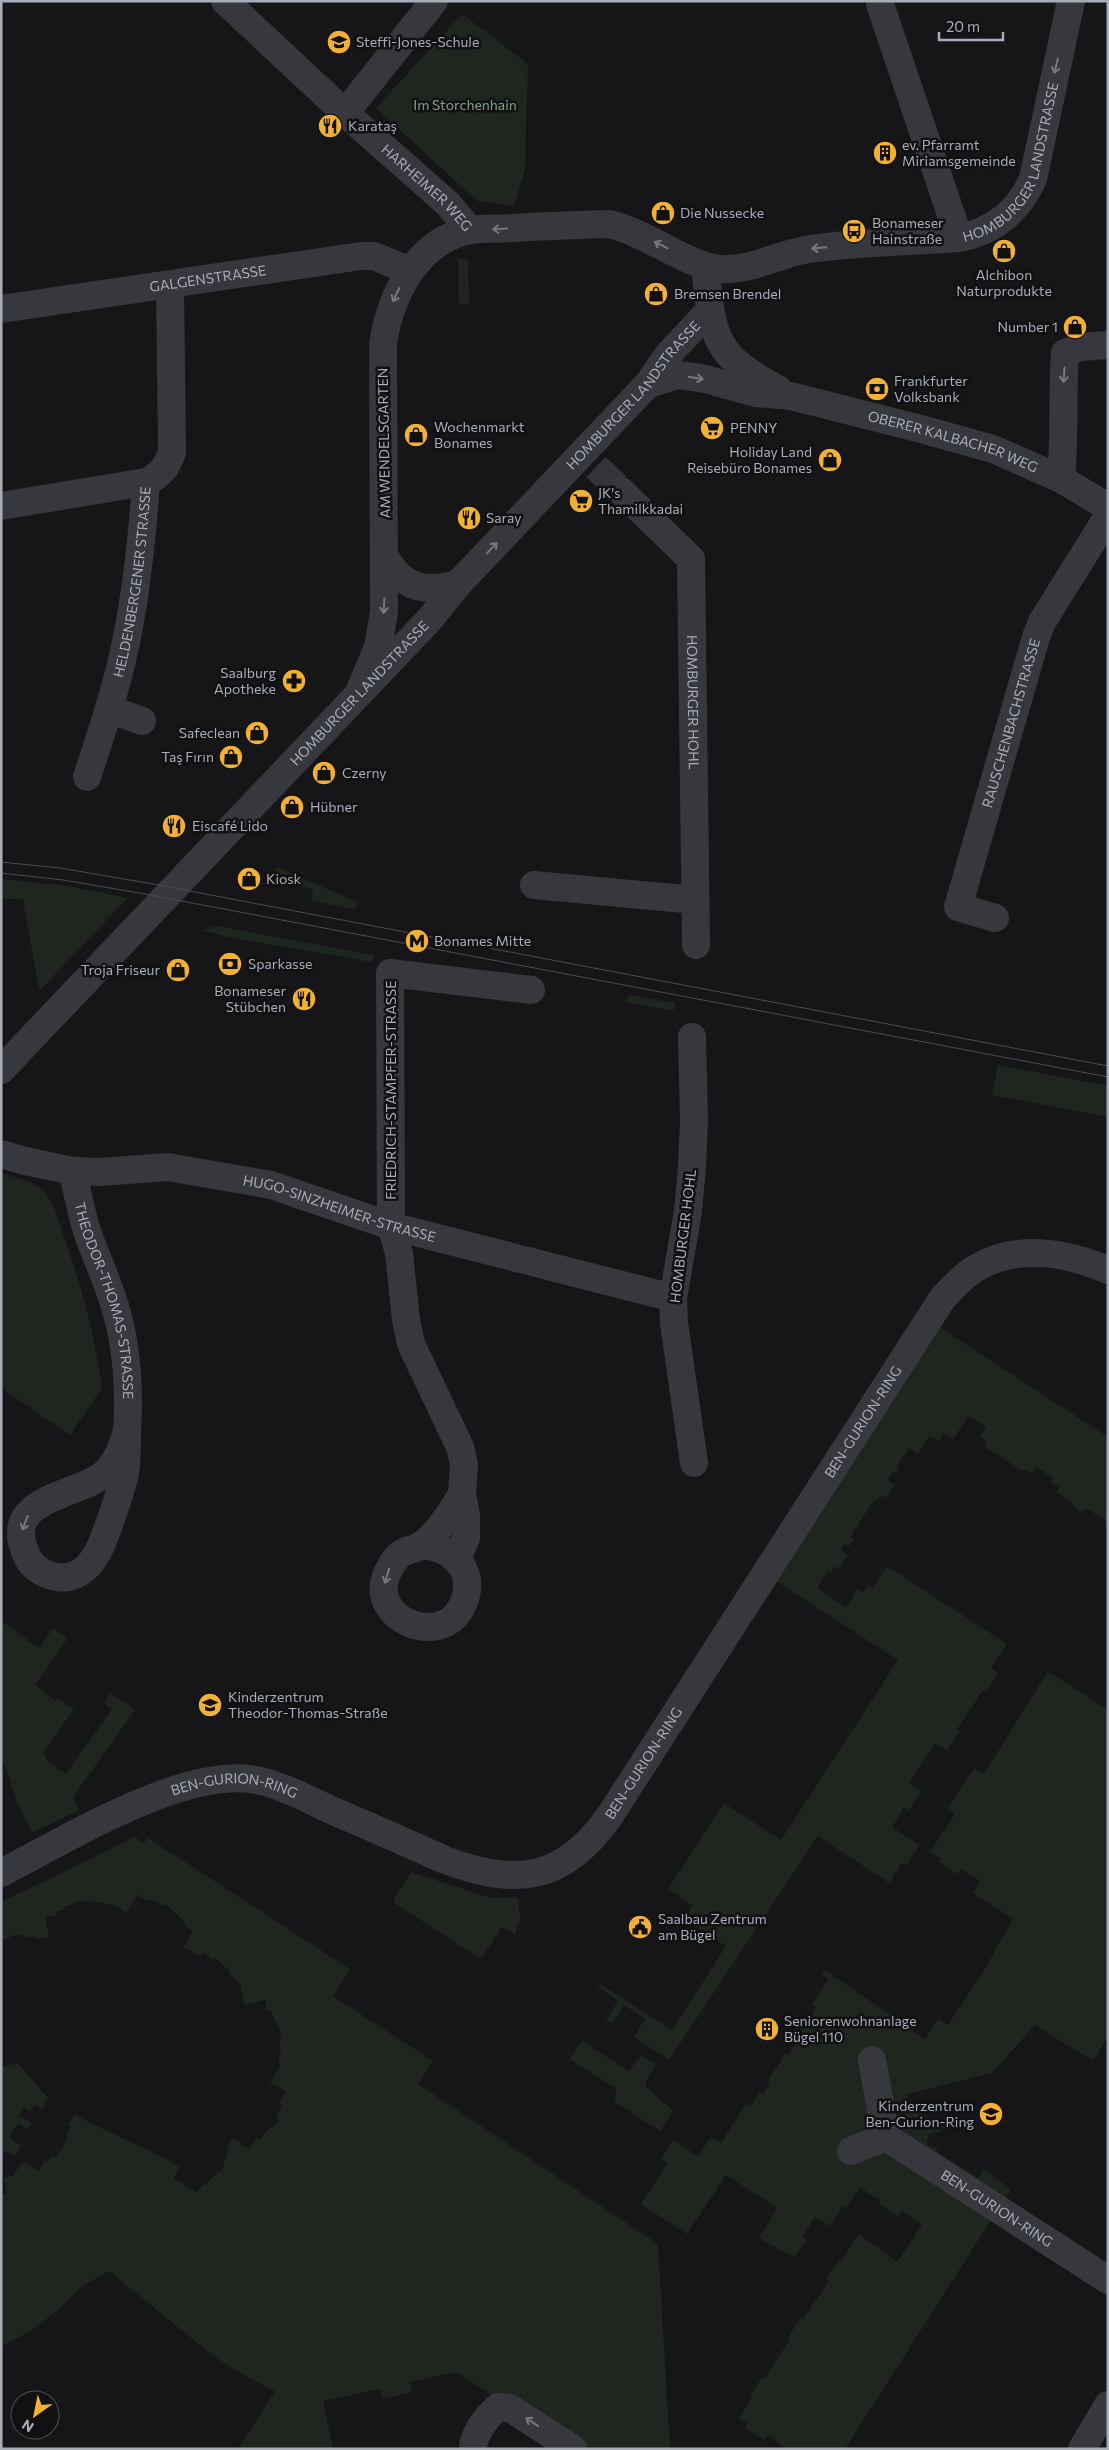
<svg xmlns="http://www.w3.org/2000/svg" width="1109" height="2450" viewBox="0 0 1109 2450" font-family="Commissioner,sans-serif">
	<style>
		.green { fill: #1e261f }
		.lines { fill: none; stroke-linecap: round; stroke-linejoin: round }
		.minor-tunnel { stroke: #333438; stroke-width: 28; stroke-dasharray: 28 14; stroke-linecap: butt }
		.minor { stroke: #37383d; stroke-width: 28 }
		.tram { stroke: #4a4c52; stroke-width: 1 }
		.oneway { stroke: #757881 }
		.labels { text-anchor: middle; stroke-width: 5; stroke-linejoin: round; paint-order: stroke }
		.poi-label { font-size: 14px; fill: #a8adb8; stroke: #111113; text-anchor: start }
		.park-label { font-size: 14px; fill: #7fa381; stroke: #111113 }
		.street-label { font-size: 14px; fill: #a8adb8; stroke: #111113 }
	</style>
	<rect width="100%" height="100%" fill="#161618"/>
	<!-- green -->
	<g class="green">
		<polygon points="462,14 528,64 525,169 514,206 477,201 376,108"/>
		<polygon points="458,259 468,259 469,304 459,304"/>
		<polygon points="277,867 357,902 355,909 311,901 313,889 274,881"/>
		<polygon points="1,879 68,886 128,898 39,991 23,899 1,899"/>
		<polygon points="217,926 227,928 374,955 372,962 228,937 202,930"/>
		<polygon points="628,995 675,1003 673,1011 627,1002"/>
		<polygon points="998,1065 1108,1086 1108,1117 992,1095"/>
		<path d="M1,1173C14,1177 29,1180 40,1188C55,1200 59,1223 65,1240C82,1289 95,1336 102,1388L70,1435L1,1388Z"/>
		<polygon points="927,1319 1108,1437 1108,1522 1086,1508 1083,1513 1073,1506 1074,1504 1056,1492 1059,1487 1051,1482 1053,1478 1037,1467 1032,1474 1024,1469 1022,1471 984,1446 987,1441 980,1436 986,1427 969,1416 953,1439 944,1433 939,1441 930,1436 918,1454 909,1448 897,1466 899,1467 895,1473 893,1472 887,1480 895,1485 886,1498 881,1495 876,1501 874,1500 851,1536 854,1539 850,1546 844,1543 840,1550 848,1555 839,1569 835,1566 831,1573 828,1571 817,1588 846,1607 858,1589 863,1593 868,1585 873,1588 887,1566 1007,1644 991,1668 998,1673 986,1692 983,1690 957,1729 960,1731 947,1750 935,1743 909,1783 922,1791 909,1810 904,1807 892,1827 920,1845 906,1865 902,1863 889,1883 818,1836 669,2060 634,2037 645,2019 624,2005 612,2024 606,2020 618,2001 598,1987 600,1984 672,2030 726,1946 684,1919 693,1906 668,1889 724,1803 781,1840 898,1660 765,1574"/>
		<polygon points="1,1621 39,1648 53,1628 68,1638 35,1685 56,1701 58,1699 74,1709 43,1753 46,1756 45,1759 66,1774 112,1709 104,1703 111,1693 135,1710 73,1797 79,1810 32,1833 17,1803 6,1767 1,1761"/>
		<polygon points="1048,1671 1108,1710 1108,2037 1093,2061 1035,2025 992,2073 907,2094 909,2105 943,2127 939,2133 936,2131 928,2135 927,2142 929,2146 938,2148 936,2151 978,2178 984,2169 1011,2189 845,2449 786,2449 768,2435 764,2440 745,2428 747,2423 739,2418 752,2398 750,2396 762,2377 765,2378 790,2339 788,2337 801,2318 803,2319 829,2281 826,2279 839,2260 841,2261 859,2234 897,2262 922,2225 902,2211 898,2217 879,2204 880,2201 860,2187 846,2208 843,2206 830,2226 815,2217 803,2236 807,2239 794,2257 759,2238 777,2208 726,2175 687,2234 641,2204 667,2164 661,2159 673,2140 698,2156 711,2137 721,2143 746,2103 751,2106 760,2092 763,2094 770,2082 768,2080 786,2053 788,2055 796,2043 794,2041 802,2027 805,2029 809,2024 806,2022 816,2007 812,2004 828,1980 822,1975 825,1970 925,2039 938,2019 948,2025 986,1967 1013,1919 973,1893 980,1881 961,1869 957,1874 939,1862 941,1859 930,1852 955,1814 948,1808 974,1768 984,1774"/>
		<polygon points="135,1837 144,1843 148,1838 350,1969 333,1996 433,2061 418,2084 658,2244 670,2449 573,2449 456,2372 410,2382 412,2392 382,2399 380,2389 323,2401 333,2449 238,2449 275,2391 240,2373 212,2355 109,2271 82,2286 61,2307 35,2328 1,2347 1,2194 7,2193 4,2178 13,2176 23,2161 38,2171 45,2160 48,2162 52,2156 55,2157 66,2144 64,2142 68,2136 66,2134 71,2127 68,2125 74,2115 166,2159 180,2168 173,2178 197,2193 203,2184 206,2185 218,2171 221,2172 229,2150 227,2148 233,2138 249,2149 256,2138 259,2140 272,2126 274,2127 279,2120 276,2119 282,2105 279,2103 286,2092 270,2082 280,2067 278,2058 281,2057 279,2037 282,2036 271,2010 267,2011 265,2000 245,2005 240,1984 229,1974 230,1971 215,1958 213,1960 203,1953 201,1956 183,1947 193,1932 184,1925 185,1922 165,1904 164,1906 150,1899 148,1901 138,1895 126,1913 112,1903 103,1905 102,1902 95,1903 94,1901 74,1902 74,1904 63,1907 63,1910 56,1912 57,1915 45,1917 49,1937 37,1939 36,1936 27,1938 26,1935 10,1936 10,1938 2,1940 1,1943 1,1902"/>
		<polygon points="411,1872 487,1897 518,1898 520,1920 515,1935 502,1927 481,1959 394,1903 394,1899"/>
		<polygon points="582,2041 629,2071 641,2055 656,2064 646,2082 646,2087 673,2111 660,2131 615,2102 616,2089 570,2059"/>
		<polygon points="18,2063 48,2098 42,2109 35,2105 30,2112 24,2108 19,2115 32,2123 28,2130 18,2123 9,2137 21,2146 15,2156 8,2151 1,2153 1,2067"/>
	</g>
	<g class="lines">
		<!-- minor-tunnel -->
		<polyline class="minor-tunnel" points="596,467 621,491"/>
		<!-- minor -->
		<g class="minor">
			<path id="s1" d="M225,1L345,113L448,204L470,230"/>
			<polyline points="880,4 959,238"/>
			<polyline points="345,113 434,1"/>
			<path d="M705,266C713,337 712,354 778,389"/>
			<path id="s2" d="M1,309L361,256H374L410,271"/>
			<path id="s3" d="M648,384L678,375L701,378L756,393L791,396L921,429L993,449L1061,479L1108,507"/>
			<path d="M1061,479C1065,436 1062,395 1065,353L1081,347L1108,345"/>
			<path id="s4" d="M621,491L691,559L696,945"/>
			<polyline points="1,506 146,482"/>
			<path d="M385,557C402,588 426,594 459,583"/>
			<path id="s5" d="M360,690L378,647L384,612L383,344C390,296 417,240 471,230C484,228 499,229 513,228C545,226 577,225 609,224C646,232 687,266 721,269C751,271 781,253 810,249C859,242 909,242 959,238C994,231 1018,212 1033,179L1071,1"/>
			<polyline points="109,709 142,721"/>
			<path id="s6" d="M87,777C100,737 114,697 123,656C136,599 142,541 146,482C161,475 167,467 172,452L170,285"/>
			<polyline points="534,885 695,900"/>
			<path id="s7" d="M995,918L958,907L1036,637L1042,622L1108,516"/>
			<polyline points="692,1037 694,1121 692,1167 688,1211 673,1298 674,1323 694,1463"/>
			<path id="s8" d="M1,1070L430,619L459,583L648,384L667,356L710,310"/>
			<path id="s9" d="M1,1154L25,1161L73,1171L101,1172L168,1167L271,1185L391,1226L673,1298"/>
			<path id="s10" d="M73,1171C77,1192 81,1213 88,1234C95,1254 104,1273 111,1294C127,1339 130,1385 127,1432C127,1446 127,1460 125,1473C120,1496 112,1517 104,1538C96,1560 80,1584 52,1576C38,1572 28,1563 24,1549C5,1496 80,1496 105,1473C117,1462 123,1446 127,1430"/>
			<path d="M421,1545C456,1548 479,1574 461,1608C439,1648 370,1619 386,1576C390,1567 395,1556 404,1552C410,1549 417,1549 422,1545C438,1533 452,1511 462,1494"/>
			<polyline points="457,1559 466,1538 466,1516 462,1494 464,1464 460,1447 411,1344 406,1320 399,1253 391,1226 390,973 531,990"/>
			<path id="s11" d="M1,1873C66,1840 188,1763 261,1781C285,1787 308,1799 331,1810C369,1826 407,1843 445,1860C517,1887 563,1881 609,1817L942,1299C952,1288 961,1278 973,1270C1014,1243 1066,1252 1108,1270"/>
			<path id="s12" d="M872,2060L886,2137L1108,2280"/>
			<polyline points="851,2151 886,2137"/>
			<path d="M473,2449C473,2434 487,2416 498,2407L510,2408L573,2449"/>
			<polyline points="1082,2449 1108,2405"/>
		</g>
		<!-- tram -->
		<g class="tram">
			<polyline points="1,862 60,868 153,884 1108,1066"/>
			<polyline points="1,873 63,880 145,894 1108,1077"/>
		</g>
	</g>
	<!-- one-way arrows -->
	<defs><path id="oneway-shaft" d="M-6 0H5M1.5-3L5.5 0L1.5 3" fill="none" stroke-width="1.6" stroke-linecap="round" stroke-linejoin="round" transform="scale(1.25)"/></defs>
	<g class="oneway">
		<use href="#oneway-shaft" transform="translate(1056 66) rotate(104)"/>
		<use href="#oneway-shaft" transform="translate(500 229) rotate(177)"/>
		<use href="#oneway-shaft" transform="translate(661 245) rotate(-154)"/>
		<use href="#oneway-shaft" transform="translate(819 248) rotate(175)"/>
		<use href="#oneway-shaft" transform="translate(396 295) rotate(115)"/>
		<use href="#oneway-shaft" transform="translate(1064 375) rotate(94)"/>
		<use href="#oneway-shaft" transform="translate(696 378) rotate(9)"/>
		<use href="#oneway-shaft" transform="translate(492 548) rotate(-46)"/>
		<use href="#oneway-shaft" transform="translate(384 606) rotate(93)"/>
		<use href="#oneway-shaft" transform="translate(25 1523) rotate(111)"/>
		<use href="#oneway-shaft" transform="translate(387 1576) rotate(106)"/>
		<use href="#oneway-shaft" transform="translate(532 2422) rotate(-147)"/>
	</g>
	<!-- icons -->
	<defs>
		<g id="school-disc" transform="scale(1.25)"><circle r="9.5" fill="#f2b134" stroke="#111113"/><path d="M0-5L7-2L0 1L-7-2ZM-4 1L0 2.5L4 1V4Q0 6-4 4Z" fill="#111"/></g>
		<g id="restaurant-disc" transform="scale(1.25)"><circle r="9.5" fill="#f2b134" stroke="#111113"/><path d="M-5-6h1v4h1v-4h1v4h1v-4h1v5L-1.5 .5V6h-2V.5L-5-1ZM5-6V6H3V1.5H1.5Q1.5-4 5-6Z" fill="#111"/></g>
		<g id="building-disc" transform="scale(1.25)"><circle r="9.5" fill="#f2b134" stroke="#111113"/><path d="M-4-6H4V6H1V3H-1V6H-4ZM-2.5-4.3h1.7v1.8h-1.7ZM.8-4.3h1.7v1.8H.8ZM-2.5-1h1.7V.8h-1.7ZM.8-1h1.7V.8H.8Z" fill="#111"/></g>
		<g id="shop-disc" transform="scale(1.25)"><circle r="9.5" fill="#f2b134" stroke="#111113"/><path d="M-5-2.5h2.3a2.7 3.5 0 0 1 5.4 0H5L5.5 6h-11ZM-1.5-2.5h3a1.5 2.3 0 0 0-3 0Z" fill="#111"/></g>
		<g id="bus-disc" transform="scale(1.25)"><circle r="9.5" fill="#f2b134" stroke="#111113"/><path d="M-5-6H5V4H4V6H2V4H-2V6H-4V4H-5ZM-3.5-4V0h7V-4ZM-3.5 1.2v1.5H-2V1.2ZM2 1.2v1.5H3.5V1.2Z" fill="#111"/></g>
		<g id="bank-disc" transform="scale(1.25)"><circle r="9.5" fill="#f2b134" stroke="#111113"/><path d="M-6-4H6V4H-6ZM0-2.3a2.3 2.3 0 1 0 0 4.6a2.3 2.3 0 1 0 0-4.6Z" fill="#111"/></g>
		<g id="supermarket-disc" transform="scale(1.25)"><circle r="9.5" fill="#f2b134" stroke="#111113"/><path d="M-6-5.5h2.5l.6 2H6L4.5 2H-2.5L-4.4-4H-6ZM-1.5 3.2a1.3 1.3 0 1 0 .1 0ZM3 3.2a1.3 1.3 0 1 0 .1 0Z" fill="#111"/></g>
		<g id="pharmacy-disc" transform="scale(1.25)"><circle r="9.5" fill="#f2b134" stroke="#111113"/><path d="M-2-6h4v4h4v4h-4v4h-4v-4h-4v-4h4Z" fill="#111"/></g>
		<g id="metro-disc" transform="scale(1.25)"><circle r="9.5" fill="#f2b134" stroke="#111113"/><path d="M-5.5 5V-5H-3L0 0L3-5H5.5V5H3V-.5L0 4L-3-.5V5Z" fill="#111"/></g>
		<g id="civic-disc" transform="scale(1.25)"><circle r="9.5" fill="#f2b134" stroke="#111113"/><path d="M-.6-6.5H3V-4.5H.6V-3L4-1V1h2V6H-6V1h2V-1L-.6-3ZM-1.2 2.5V6h2.4V2.5Z" fill="#111"/></g>
	</defs>
	<g fill-rule="evenodd">
		<use href="#school-disc" x="339" y="42"/>
		<use href="#restaurant-disc" x="330" y="126"/>
		<use href="#building-disc" x="885" y="153"/>
		<use href="#shop-disc" x="663" y="213"/>
		<use href="#bus-disc" x="854" y="231"/>
		<use href="#shop-disc" x="1004" y="251"/>
		<use href="#shop-disc" x="656" y="294"/>
		<use href="#shop-disc" x="1075" y="327"/>
		<use href="#bank-disc" x="877" y="389"/>
		<use href="#supermarket-disc" x="712" y="428"/>
		<use href="#shop-disc" x="416" y="435"/>
		<use href="#shop-disc" x="830" y="460"/>
		<use href="#supermarket-disc" x="581" y="501"/>
		<use href="#restaurant-disc" x="469" y="518"/>
		<use href="#pharmacy-disc" x="294" y="681"/>
		<use href="#shop-disc" x="257" y="733"/>
		<use href="#shop-disc" x="231" y="757"/>
		<use href="#shop-disc" x="324" y="773"/>
		<use href="#shop-disc" x="292" y="807"/>
		<use href="#restaurant-disc" x="174" y="826"/>
		<use href="#shop-disc" x="249" y="879"/>
		<use href="#metro-disc" x="417" y="941"/>
		<use href="#bank-disc" x="230" y="964"/>
		<use href="#shop-disc" x="178" y="970"/>
		<use href="#restaurant-disc" x="304" y="999"/>
		<use href="#school-disc" x="210" y="1705"/>
		<use href="#civic-disc" x="640" y="1927"/>
		<use href="#building-disc" x="767" y="2029"/>
		<use href="#school-disc" x="991" y="2114"/>
	</g>
	<g class="labels">
		<!-- poi labels -->
		<g class="poi-label">
			<text x="356" y="47">Steffi-Jones-Schule</text>
			<text x="348" y="131">Karataş</text>
			<text x="902" y="150">ev. Pfarramt<tspan x="902" dy="16">Miriamsgemeinde</tspan></text>
			<text x="680" y="218">Die Nussecke</text>
			<text x="872" y="228">Bonameser<tspan x="872" dy="16">Hainstraße</tspan></text>
			<text x="1004" y="280" text-anchor="middle">Alchibon<tspan x="1004" dy="16">Naturprodukte</tspan></text>
			<text x="674" y="299">Bremsen Brendel</text>
			<text x="1058" y="332" text-anchor="end">Number 1</text>
			<text x="894" y="386">Frankfurter<tspan x="894" dy="16">Volksbank</tspan></text>
			<text x="434" y="432">Wochenmarkt<tspan x="434" dy="16">Bonames</tspan></text>
			<text x="730" y="433">PENNY</text>
			<text x="812" y="457" text-anchor="end">Holiday Land<tspan x="812" dy="16">Reisebüro Bonames</tspan></text>
			<text x="598" y="498">JK's<tspan x="598" dy="16">Thamilkkadai</tspan></text>
			<text x="486" y="523">Saray</text>
			<text x="276" y="678" text-anchor="end">Saalburg<tspan x="276" dy="16">Apotheke</tspan></text>
			<text x="240" y="738" text-anchor="end">Safeclean</text>
			<text x="214" y="762" text-anchor="end">Taş Fırın</text>
			<text x="342" y="778">Czerny</text>
			<text x="310" y="812">Hübner</text>
			<text x="192" y="831">Eiscafé Lido</text>
			<text x="266" y="884">Kiosk</text>
			<text x="434" y="946">Bonames Mitte</text>
			<text x="248" y="969">Sparkasse</text>
			<text x="160" y="975" text-anchor="end">Troja Friseur</text>
			<text x="286" y="996" text-anchor="end">Bonameser<tspan x="286" dy="16">Stübchen</tspan></text>
			<text x="228" y="1702">Kinderzentrum<tspan x="228" dy="16">Theodor-Thomas-Straße</tspan></text>
			<text x="658" y="1924">Saalbau Zentrum<tspan x="658" dy="16">am Bügel</tspan></text>
			<text x="784" y="2026">Seniorenwohnanlage<tspan x="784" dy="16">Bügel 110</tspan></text>
			<text x="974" y="2111" text-anchor="end">Kinderzentrum<tspan x="974" dy="16">Ben-Gurion-Ring</tspan></text>
		</g>
		<!-- park labels -->
		<g class="park-label">
			<text x="465" y="110">Im Storchenhain</text>
		</g>
		<!-- street labels -->
		<g class="street-label">
			<text dy="5" stroke="none"><textPath href="#s5" startOffset="1105">HOMBURGER LANDSTRASSE</textPath></text>
			<text dy="5" stroke="none"><textPath href="#s1" startOffset="275">HARHEIMER WEG</textPath></text>
			<text dy="5" stroke="none"><textPath href="#s2" startOffset="209">GALGENSTRASSE</textPath></text>
			<text dy="5" stroke="none"><textPath href="#s8" startOffset="925">HOMBURGER LANDSTRASSE</textPath></text>
			<text dy="5" stroke="none"><textPath href="#s3" startOffset="315">OBERER KALBACHER WEG</textPath></text>
			<text transform="translate(384 443) rotate(-91)" y="5">AM WENDELSGARTEN</text>
			<text dy="5" stroke="none"><textPath href="#s6" startOffset="201">HELDENBERGENER STRASSE</textPath></text>
			<text dy="5" stroke="none"><textPath href="#s8" startOffset="520">HOMBURGER LANDSTRASSE</textPath></text>
			<text dy="5" stroke="none"><textPath href="#s4" startOffset="241">HOMBURGER HOHL</textPath></text>
			<text dy="5" stroke="none"><textPath href="#s7" startOffset="230">RAUSCHENBACHSTRASSE</textPath></text>
			<text transform="translate(391 1090) rotate(-90)" y="5">FRIEDRICH-STAMPFER-STRASSE</text>
			<text dy="5" stroke="none"><textPath href="#s9" startOffset="346">HUGO-SINZHEIMER-STRASSE</textPath></text>
			<text transform="translate(683 1236) rotate(-83)" y="5">HOMBURGER HOHL</text>
			<text dy="5" stroke="none"><textPath href="#s10" startOffset="134">THEODOR-THOMAS-STRASSE</textPath></text>
			<text dy="5" stroke="none"><textPath href="#s11" startOffset="1138">BEN-GURION-RING</textPath></text>
			<text dy="5" stroke="none"><textPath href="#s11" startOffset="732">BEN-GURION-RING</textPath></text>
			<text dy="5" stroke="none"><textPath href="#s11" startOffset="254">BEN-GURION-RING</textPath></text>
			<text dy="5" stroke="none"><textPath href="#s12" startOffset="210">BEN-GURION-RING</textPath></text>
		</g>
	</g>
	<!-- border -->
	<rect width="1109" height="2450" fill="none" stroke="#a8adb8" stroke-width="5"/>
	<!-- north arrow -->
	<g transform="translate(35 2415) rotate(213)"><circle r="24" fill="#111113" stroke="#4d4f55"/>
	<path d="M0-4L9 19L0 12L-9 19Z" fill="#f2b134"/>
	<text y="-8" font-size="14" font-weight="bold" text-anchor="middle" fill="#a8adb8">N</text>
	</g>
	<!-- scale -->
	<path d="M939 32v8h64v-8" fill="none" stroke="#a8adb8" stroke-width="2.5"/>
	<text x="946" y="32" font-size="15" fill="#a8adb8" stroke="#111113" stroke-width="4" paint-order="stroke">20 m</text>
</svg>
